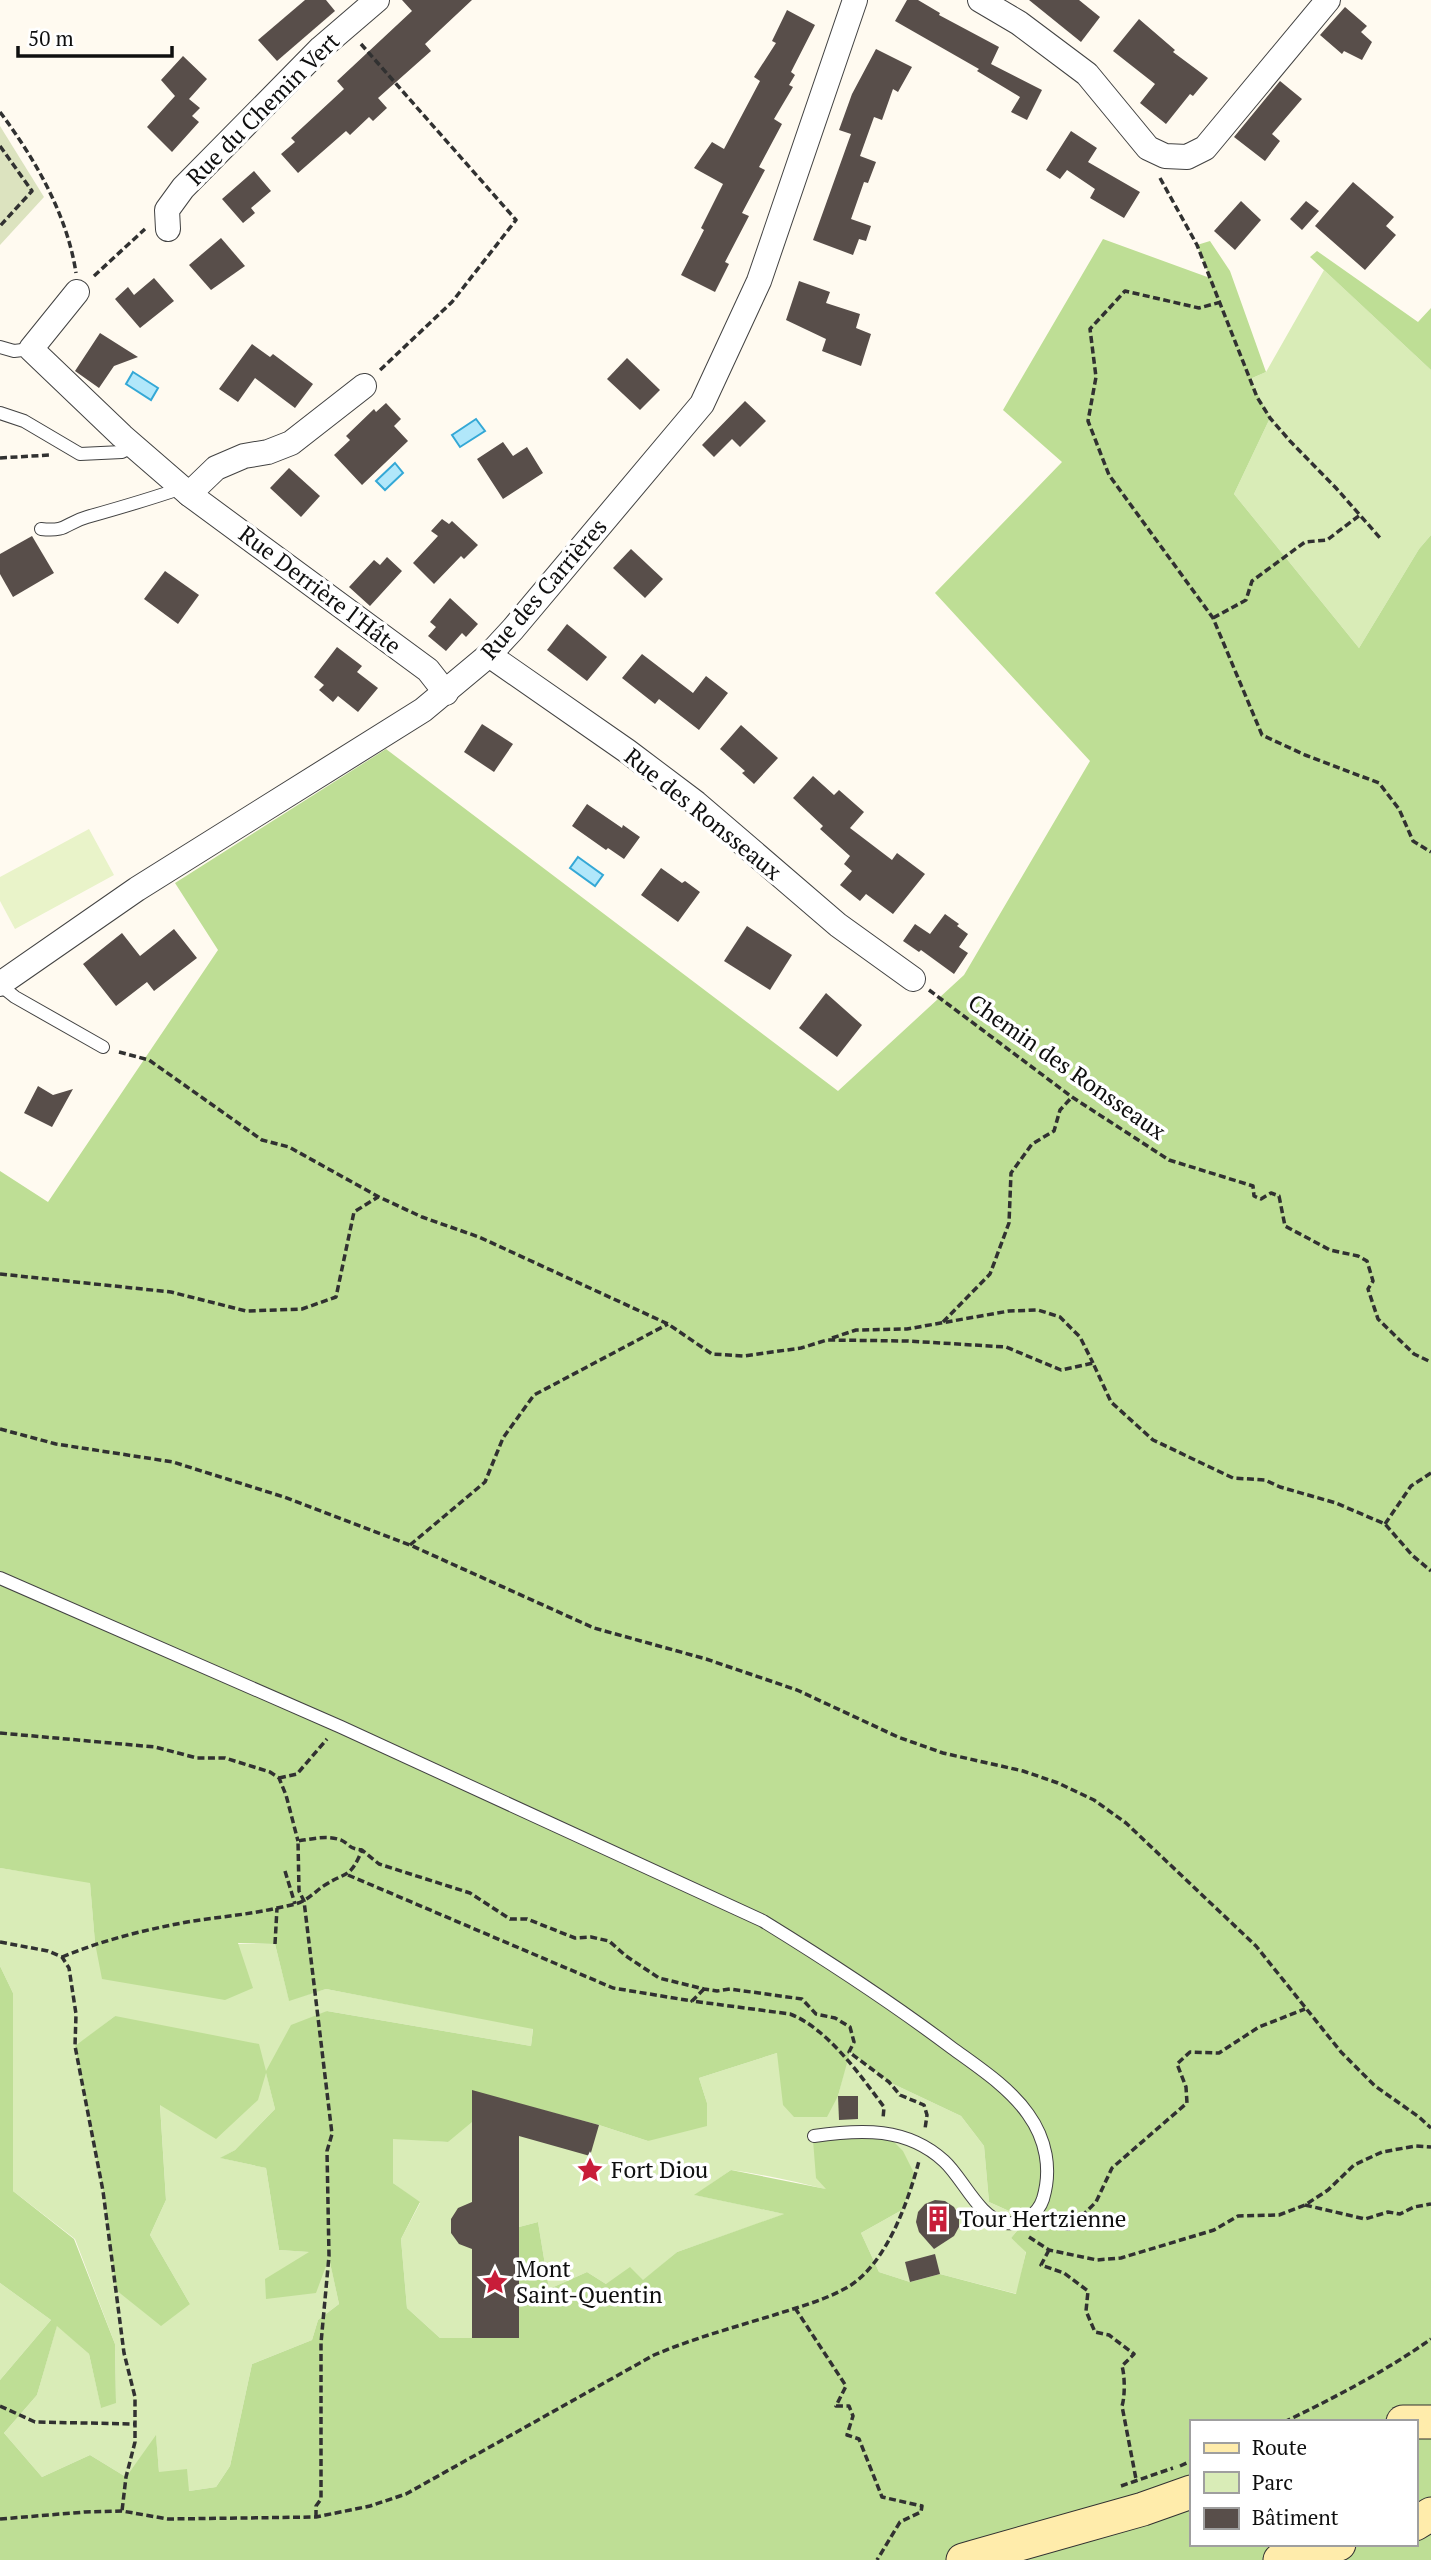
<svg xmlns="http://www.w3.org/2000/svg" width="1431" height="2560" viewBox="0 0 1431 2560" font-family="'PT Serif',serif">
	<style>
		.green { fill: #d9ecb7; fill-rule: evenodd }
		.forest { fill: #bede95; fill-rule: evenodd }
		.cemetery { fill: #dce3bf }
		.pitch { fill: #e9f3c9 }
		.water { fill: #b1e7fa; stroke: #34a8d6; stroke-width: 2 }
		.building { fill: #584e4a }
		.lines { fill: none; stroke-linecap: round; stroke-linejoin: round }
		.lane-casing { stroke: #424242; stroke-width: 14 }
		.street-casing { stroke: #424242; stroke-width: 26 }
		.secondary-casing { stroke: #313131; stroke-width: 35 }
		.path { stroke: #313131; stroke-width: 3.5; stroke-dasharray: 7 3.5; stroke-linecap: butt }
		.lane { stroke: #fff; stroke-width: 12 }
		.street { stroke: #fff; stroke-width: 24 }
		.secondary { stroke: #ffecab; stroke-width: 33 }
		.labels { text-anchor: middle; stroke-width: 7; stroke-linejoin: round; paint-order: stroke }
		.street-label { font-size: 23px; fill: #0f0f0f; stroke: #fff }
		.poi-label { font-size: 23px; fill: #0f0f0f; stroke: #fff; text-anchor: start }
	</style>
	<rect width="100%" height="100%" fill="#fffaf0"/>
	<!-- green -->
	<g class="green">
		<polygon points="1324,270 1431,370 1431,535 1419,549 1359,648 1234,494 1270,418 1250,379 1266,372"/>
		<path d="M0,1868L90,1882L95,1943L275,1944L289,2000L326,1989L533,2028L531,2046L327,2011L266,2072L275,2109L235,2150L221,2158L266,2168L279,2250L311,2252L329,2257L339,2304L318,2320L312,2340L252,2364L230,2466L216,2487L189,2491L159,2472L156,2437L126,2477L90,2455L42,2477L4,2433L37,2395L57,2325L89,2354L101,2407L116,2402L115,2344L75,2239L13,2191V1993L0,1966ZM115,2016L160,2104L166,2200L150,2235L190,2304L116,2289L103,2191L75,2047Z"/>
		<path d="M849,2052L889,2082L961,2116L984,2146L989,2202L1027,2219L1011,2238L1026,2251L1017,2294L940,2274L910,2282L879,2272L861,2233L902,2210C845,2194 789,2178 731,2170L695,2195L785,2214L677,2252L643,2281L606,2284L587,2272L549,2289L538,2222L519,2227V2338H440L407,2308L401,2239L420,2203L393,2183V2138L448,2142L472,2090L599,2125L648,2141L707,2103L699,2078L777,2053L838,2096Z"/>
		<polygon points="0,2283 51,2320 0,2380"/>
	</g>
	<!-- forest -->
	<g class="forest">
		<path d="M1103,239L1210,278L1197,245L1210,241L1230,271L1266,372L1250,379L1270,418L1234,494L1359,648L1419,549L1431,535V2560H0V2380L51,2320L0,2283V1966L13,1993V2191L74,2239L115,2344L116,2403L101,2408L89,2354L57,2326L37,2395L4,2433L42,2477L90,2455L126,2477L156,2435L159,2472L187,2469L189,2491L216,2487L230,2466L252,2364L312,2340L318,2320L339,2304L329,2258L316,2293L266,2299L265,2279L309,2252L279,2250L266,2168L220,2158L235,2150L275,2109L266,2073L258,2100L216,2139L160,2105L166,2200L150,2235L190,2304L161,2326L116,2290L103,2191L75,2046L115,2016L259,2044L266,2071L291,2025L327,2011L531,2046L533,2029L326,1989L289,2001L275,1944L238,1943L253,1988L225,2000L102,1979L95,1943L90,1883L0,1868V1171L48,1202L218,950L175,883L386,749L838,1091L964,975L1090,761L935,593L1062,462L1003,410ZM850,2052L889,2082L961,2116L984,2146L989,2202L1027,2219L1011,2238L1026,2252L1016,2294L940,2274L910,2282L879,2272L861,2233L902,2210L915,2175L903,2151L883,2131L813,2140L816,2178L826,2189L731,2170L694,2195L784,2214L677,2252L643,2280L630,2267L606,2284L587,2272L549,2289L538,2222L519,2227V2338H440L407,2308L401,2239L420,2202L393,2183V2139L448,2142L472,2122V2091L599,2125L648,2141L707,2126V2103L699,2078L777,2053L783,2105L794,2117H827L838,2096ZM1191,2422H1415V2544H1191Z"/>
		<polygon points="1317,251 1418,322 1431,308 1431,370 1310,257"/>
	</g>
	<!-- cemetery -->
	<polygon class="cemetery" points="0,126 44,197 0,245"/>
	<!-- pitch -->
	<polygon class="pitch" points="89,829 114,875 15,929 0,901 0,877"/>
	<!-- water -->
	<g class="water">
		<polygon points="133,372 158,388 151,400 126,384"/>
		<polygon points="476,419 485,431 460,447 452,435"/>
		<polygon points="395,463 403,473 385,490 376,481"/>
		<polygon points="578,857 603,875 595,886 570,868"/>
	</g>
	<!-- building -->
	<g class="building">
		<polygon points="305,0 326,0 335,11 277,61 258,40"/>
		<polygon points="402,0 472,0 425,44 431,51 378,98 387,108 373,121 369,117 350,135 346,131 298,173 281,154 295,142 291,138 344,89 337,81 412,11"/>
		<polygon points="907,0 918,0 940,13 939,15 999,47 991,64 1042,90 1027,120 1011,112 1020,97 977,71 979,69 895,21"/>
		<polygon points="1029,0 1079,0 1100,17 1081,42"/>
		<polygon points="1345,7 1367,26 1361,32 1372,42 1362,60 1344,51 1342,54 1320,35"/>
		<polygon points="787,10 815,25 791,72 795,75 789,85 793,87 774,119 782,124 759,167 765,170 742,213 749,216 725,262 729,264 715,292 681,275 704,230 701,228 723,184 694,168 712,142 724,149 760,81 754,77 776,43 772,41"/>
		<polygon points="1139,19 1175,50 1173,52 1208,78 1193,96 1190,94 1166,124 1140,103 1155,84 1113,51"/>
		<polygon points="876,49 912,67 898,92 893,89 882,120 874,117 860,156 876,162 868,183 864,182 851,219 871,226 866,241 859,239 853,255 813,240 851,134 839,130 852,94"/>
		<polygon points="183,56 207,79 189,99 200,108 192,116 199,122 172,152 147,127 175,96 161,80"/>
		<polygon points="1280,81 1302,99 1272,134 1280,141 1265,161 1234,137"/>
		<polygon points="1071,131 1097,148 1088,162 1140,192 1124,218 1090,198 1095,189 1067,170 1060,179 1046,170"/>
		<polygon points="254,171 271,191 251,208 255,213 243,223 222,199"/>
		<polygon points="1353,182 1394,217 1386,226 1396,235 1365,270 1315,226"/>
		<polygon points="1241,201 1261,220 1235,250 1214,231"/>
		<polygon points="1306,201 1319,211 1302,230 1290,219"/>
		<polygon points="221,238 245,266 211,290 189,265"/>
		<polygon points="154,278 174,301 140,328 115,299 128,287 134,295"/>
		<polygon points="799,281 830,292 826,303 860,314 856,328 871,334 861,366 822,351 826,339 786,320"/>
		<polygon points="100,333 138,357 114,366 99,388 75,371"/>
		<polygon points="252,344 270,357 273,354 313,384 295,408 255,378 238,402 219,389"/>
		<polygon points="627,358 660,390 640,410 607,379"/>
		<polygon points="745,401 766,421 740,447 732,439 714,457 702,445"/>
		<polygon points="386,403 401,419 394,426 408,441 362,485 334,455 350,440 346,436 374,409 376,412"/>
		<polygon points="503,442 513,456 527,447 543,473 503,499 477,459"/>
		<polygon points="289,468 320,496 301,517 270,488"/>
		<polygon points="442,519 449,524 452,521 478,545 464,559 461,556 434,584 413,563 438,536 431,531"/>
		<polygon points="32,536 54,573 13,597 0,574 0,554"/>
		<polygon points="631,549 663,579 645,598 613,568"/>
		<polygon points="387,557 402,571 370,606 349,587 374,560 380,565"/>
		<polygon points="165,571 199,595 178,624 144,599"/>
		<polygon points="450,598 478,624 466,637 462,633 446,651 428,636 436,627 430,622"/>
		<polygon points="567,624 607,657 587,681 547,650"/>
		<polygon points="337,647 362,666 357,672 378,688 358,712 338,696 333,702 319,690 324,685 314,677"/>
		<polygon points="642,654 693,693 706,676 728,693 699,730 659,699 655,704 622,678"/>
		<polygon points="482,724 513,744 494,772 464,752"/>
		<polygon points="741,725 778,758 754,784 742,773 745,771 720,749"/>
		<polygon points="813,776 834,795 839,790 864,812 850,828 892,860 897,853 925,874 893,914 866,894 860,901 840,885 852,871 844,864 850,856 820,829 823,826 793,798"/>
		<polygon points="587,804 622,828 623,825 640,837 624,859 608,848 606,850 572,826"/>
		<polygon points="661,868 682,883 685,881 700,892 678,922 641,895"/>
		<polygon points="945,914 959,924 957,926 968,934 959,947 968,953 954,974 921,950 919,952 903,941 915,924 930,934"/>
		<polygon points="747,926 792,955 770,990 724,961"/>
		<polygon points="174,929 197,958 154,991 147,982 116,1006 83,964 122,933 140,956"/>
		<polygon points="826,993 862,1025 837,1057 799,1028"/>
		<polygon points="38,1086 53,1095 73,1089 52,1127 24,1113"/>
		<polygon points="472,2090 599,2125 590,2156 519,2136 519,2338 472,2338 472,2249 459,2244 451,2233 451,2219 458,2208 472,2202"/>
		<polygon points="838,2096 858,2096 858,2119 839,2120"/>
		<polygon points="935,2200 945,2201 954,2207 959,2216 959,2227 954,2236 934,2249 919,2232 916,2222 918,2212 925,2204"/>
		<polygon points="935,2254 940,2274 910,2282 905,2262"/>
	</g>
	<g class="lines">
		<!-- lane casing -->
		<g class="lane-casing">
			<g id="lane">
				<polyline points="0,347 14,351 31,349"/>
				<polyline points="0,413 24,421 80,454 122,452 134,446"/>
				<path d="M41,529C68,532 65,523 87,517C119,508 150,499 182,488"/>
				<polyline points="0,985 15,997 103,1047"/>
				<path d="M0,1578L341,1727L763,1921C828,1961 891,2002 952,2048C978,2067 1009,2087 1028,2114C1046,2139 1052,2169 1043,2199C1038,2214 1023,2225 1006,2223C980,2220 963,2178 944,2161C907,2127 861,2129 814,2136"/>
			</g>
		</g>
		<!-- street casing -->
		<g class="street-casing">
			<g id="street">
				<polyline points="980,0 1019,23 1087,74 1148,148 1165,156 1187,157 1205,148 1328,0"/>
				<polyline points="168,229 167,210 183,188 321,48 377,0"/>
				<polyline points="77,292 31,349 122,436 189,494 428,670 446,693"/>
				<polyline points="189,494 216,468 244,456 268,452 291,443 364,386"/>
				<polyline points="489,655 627,751 696,803 838,925 913,979"/>
				<polyline points="0,984 137,889 423,710 489,655 513,629 702,404 759,281 855,0"/>
			</g>
		</g>
		<!-- secondary casing -->
		<g class="secondary-casing">
			<g id="secondary">
				<polyline points="1403,2422 1431,2422"/>
				<polyline points="1415,2524 1431,2514"/>
				<polyline points="963,2560 1143,2509 1191,2492"/>
				<polyline points="1280,2560 1339,2544"/>
			</g>
		</g>
		<!-- path -->
		<g class="path">
			<polyline points="361,44 516,220 452,302 378,372"/>
			<path d="M0,112C35,159 67,214 76,273"/>
			<polyline points="0,146 32,191 0,226"/>
			<polyline points="1160,178 1197,245 1257,397 1270,418 1290,441 1336,488 1381,539"/>
			<polyline points="94,276 145,229"/>
			<polyline points="1221,302 1199,308 1125,291 1090,329 1096,377 1088,421 1109,475 1213,618 1262,735 1305,755 1379,783 1399,809 1413,841 1431,852"/>
			<polyline points="0,458 50,455"/>
			<polyline points="1213,618 1246,600 1252,581 1305,542 1327,540 1360,515"/>
			<polyline points="929,990 1072,1097 1169,1160 1253,1186 1254,1196 1261,1199 1271,1193 1279,1196 1285,1226 1330,1250 1358,1256 1367,1261 1373,1281 1368,1289 1378,1319 1414,1354 1431,1362"/>
			<polyline points="119,1052 149,1060 262,1140 289,1147 379,1197 422,1217 479,1237 668,1324 712,1354 744,1356 801,1348 827,1340 908,1341 1006,1347 1061,1370 1093,1363 1111,1402 1153,1440 1233,1478 1265,1480 1280,1487 1336,1503 1385,1524 1412,1555 1431,1571"/>
			<polyline points="0,1274 171,1292 246,1311 302,1309 336,1297 354,1212 378,1197"/>
			<polyline points="943,1322 990,1274 1009,1223 1011,1173 1032,1144 1054,1131 1060,1110 1072,1097"/>
			<polyline points="832,1338 856,1330 907,1329 1009,1311 1038,1310 1060,1317 1080,1337 1093,1363"/>
			<polyline points="0,1429 56,1444 173,1462 284,1497 410,1545 594,1628 706,1659 797,1690 898,1737 943,1753 1023,1771 1058,1783 1094,1800 1126,1823 1256,1946 1341,2052 1375,2086 1419,2117 1431,2128"/>
			<polyline points="1385,1524 1411,1486 1431,1473"/>
			<polyline points="410,1545 485,1482 503,1438 534,1395 668,1324"/>
			<polyline points="0,1733 155,1747 197,1758 225,1758 270,1772 279,1778 286,1795 298,1841"/>
			<polyline points="279,1778 297,1774 327,1739"/>
			<polyline points="285,1871 295,1904"/>
			<polyline points="348,1875 613,1988 692,2001"/>
			<polyline points="0,1942 48,1951 62,1957 69,1968 76,2014 75,2046 103,2191 124,2353 135,2397 135,2442 126,2477 122,2511"/>
			<polyline points="275,1944 277,1908"/>
			<path d="M62,1957C103,1940 144,1930 187,1922C217,1917 247,1915 277,1908C286,1906 295,1905 303,1901C311,1897 317,1890 325,1885C347,1871 350,1879 362,1850L379,1864L470,1893L510,1919H527L575,1938L591,1937L609,1941L626,1956L659,1978L704,1989L717,1991L730,1989L802,1999L816,2014L835,2018L850,2027L854,2042L849,2052L889,2082L900,2095L924,2105L927,2115L925,2129"/>
			<path d="M704,1989L692,2001L790,2014C827,2028 861,2076 884,2107L883,2119"/>
			<polyline points="1305,2205 1365,2219 1388,2212 1400,2214 1414,2207 1431,2204"/>
			<polyline points="1045,2225 1069,2229 1096,2202 1112,2168 1187,2103 1186,2087 1177,2064 1190,2052 1219,2053 1259,2027 1305,2009"/>
			<polyline points="1029,2237 1049,2250 1097,2260 1121,2258 1214,2230 1238,2216 1279,2215 1305,2205 1328,2190 1354,2165 1382,2152 1416,2146 1431,2147"/>
			<path d="M1049,2250L1041,2265L1064,2273L1088,2291L1086,2311L1095,2332L1109,2335L1134,2354L1122,2366C1125,2376 1125,2397 1122,2406L1136,2479"/>
			<polyline points="795,2308 846,2386 836,2406 849,2406 853,2416 847,2435 859,2439 882,2497 922,2506 921,2512 900,2522 877,2560"/>
			<polyline points="0,2406 35,2422 135,2424"/>
			<path d="M1284,2422C1334,2398 1386,2371 1431,2339"/>
			<polyline points="1180,2466 1191,2461"/>
			<polyline points="1121,2486 1173,2468"/>
			<path d="M316,2517V2506L321,2499V2343L329,2256L327,2151L332,2134L304,1901L299,1891L298,1841C312,1839 327,1835 341,1840C351,1845 347,1848 362,1850"/>
			<path d="M0,2519L85,2512L122,2511L168,2519L316,2517L370,2506L406,2494L654,2355C692,2339 731,2328 771,2316C795,2308 823,2301 846,2288C886,2266 908,2202 919,2161"/>
		</g>
		<!-- lane -->
		<use href="#lane" class="lane"/>
		<!-- street -->
		<use href="#street" class="street"/>
		<!-- secondary -->
		<use href="#secondary" class="secondary"/>
	</g>
	<!-- icons -->
	<defs>
		<g id="sight-bare" transform="scale(2.1)"><path d="M0-6L1.8-2.2L6-1.7L2.9 1.2L3.7 5.4L0 3.3L-3.7 5.4L-2.9 1.2L-6-1.7L-1.8-2.2Z" fill="#c81d39" stroke="#fff" stroke-width="2.5" paint-order="stroke"/></g>
		<g id="building-bare" transform="scale(2.1)"><path d="M-4-6H4V6H1V3H-1V6H-4ZM-2.5-4.3h1.7v1.8h-1.7ZM.8-4.3h1.7v1.8H.8ZM-2.5-1h1.7V.8h-1.7ZM.8-1h1.7V.8H.8Z" fill="#c81d39" stroke="#fff" stroke-width="2.5" paint-order="stroke"/></g>
	</defs>
	<g fill-rule="evenodd">
		<use href="#sight-bare" x="590" y="2170"/>
		<use href="#building-bare" x="938" y="2219"/>
		<use href="#sight-bare" x="495" y="2282"/>
	</g>
	<g class="labels">
		<!-- street labels -->
		<g class="street-label">
			<text transform="translate(263 109) rotate(-45)" y="8">Rue du Chemin Vert</text>
			<text transform="translate(544 589) rotate(-49)" y="8">Rue des Carrières</text>
			<text transform="translate(320 590) rotate(37)" y="8">Rue Derrière l'Hâte</text>
			<text transform="translate(703 814) rotate(39)" y="8">Rue des Ronsseaux</text>
			<text transform="translate(1067 1067) rotate(35)" y="8">Chemin des Ronsseaux</text>
		</g>
		<!-- poi labels -->
		<g class="poi-label">
			<text x="611" y="2178">Fort Diou</text>
			<text x="959" y="2227">Tour Hertzienne</text>
			<text x="516" y="2277">Mont<tspan x="516" dy="26">Saint-Quentin</tspan></text>
		</g>
	</g>
	<!-- legend -->
	<rect x="1190" y="2420" width="228" height="126" fill="#ffffff" stroke="#9f9f9f" stroke-width="2"/>
	<rect x="1204" y="2443" width="35" height="10" fill="#ffecab" stroke="#9f9f9f" stroke-width="2"/>
	<text x="1252" y="2455" font-size="21" fill="#0f0f0f">Route</text>
	<rect x="1204" y="2472" width="35" height="21" fill="#d9ecb7" stroke="#9f9f9f" stroke-width="2"/>
	<text x="1252" y="2490" font-size="21" fill="#0f0f0f">Parc</text>
	<rect x="1204" y="2508" width="35" height="21" fill="#584e4a" stroke="#9f9f9f" stroke-width="2"/>
	<text x="1252" y="2525" font-size="21" fill="#0f0f0f">Bâtiment</text>
	<!-- scale -->
	<path d="M18 46v10h154v-10" fill="none" stroke="#0f0f0f" stroke-width="3.5"/>
	<text x="28" y="46" font-size="21" fill="#0f0f0f" stroke="#ffffff" stroke-width="5" paint-order="stroke">50 m</text>
</svg>
